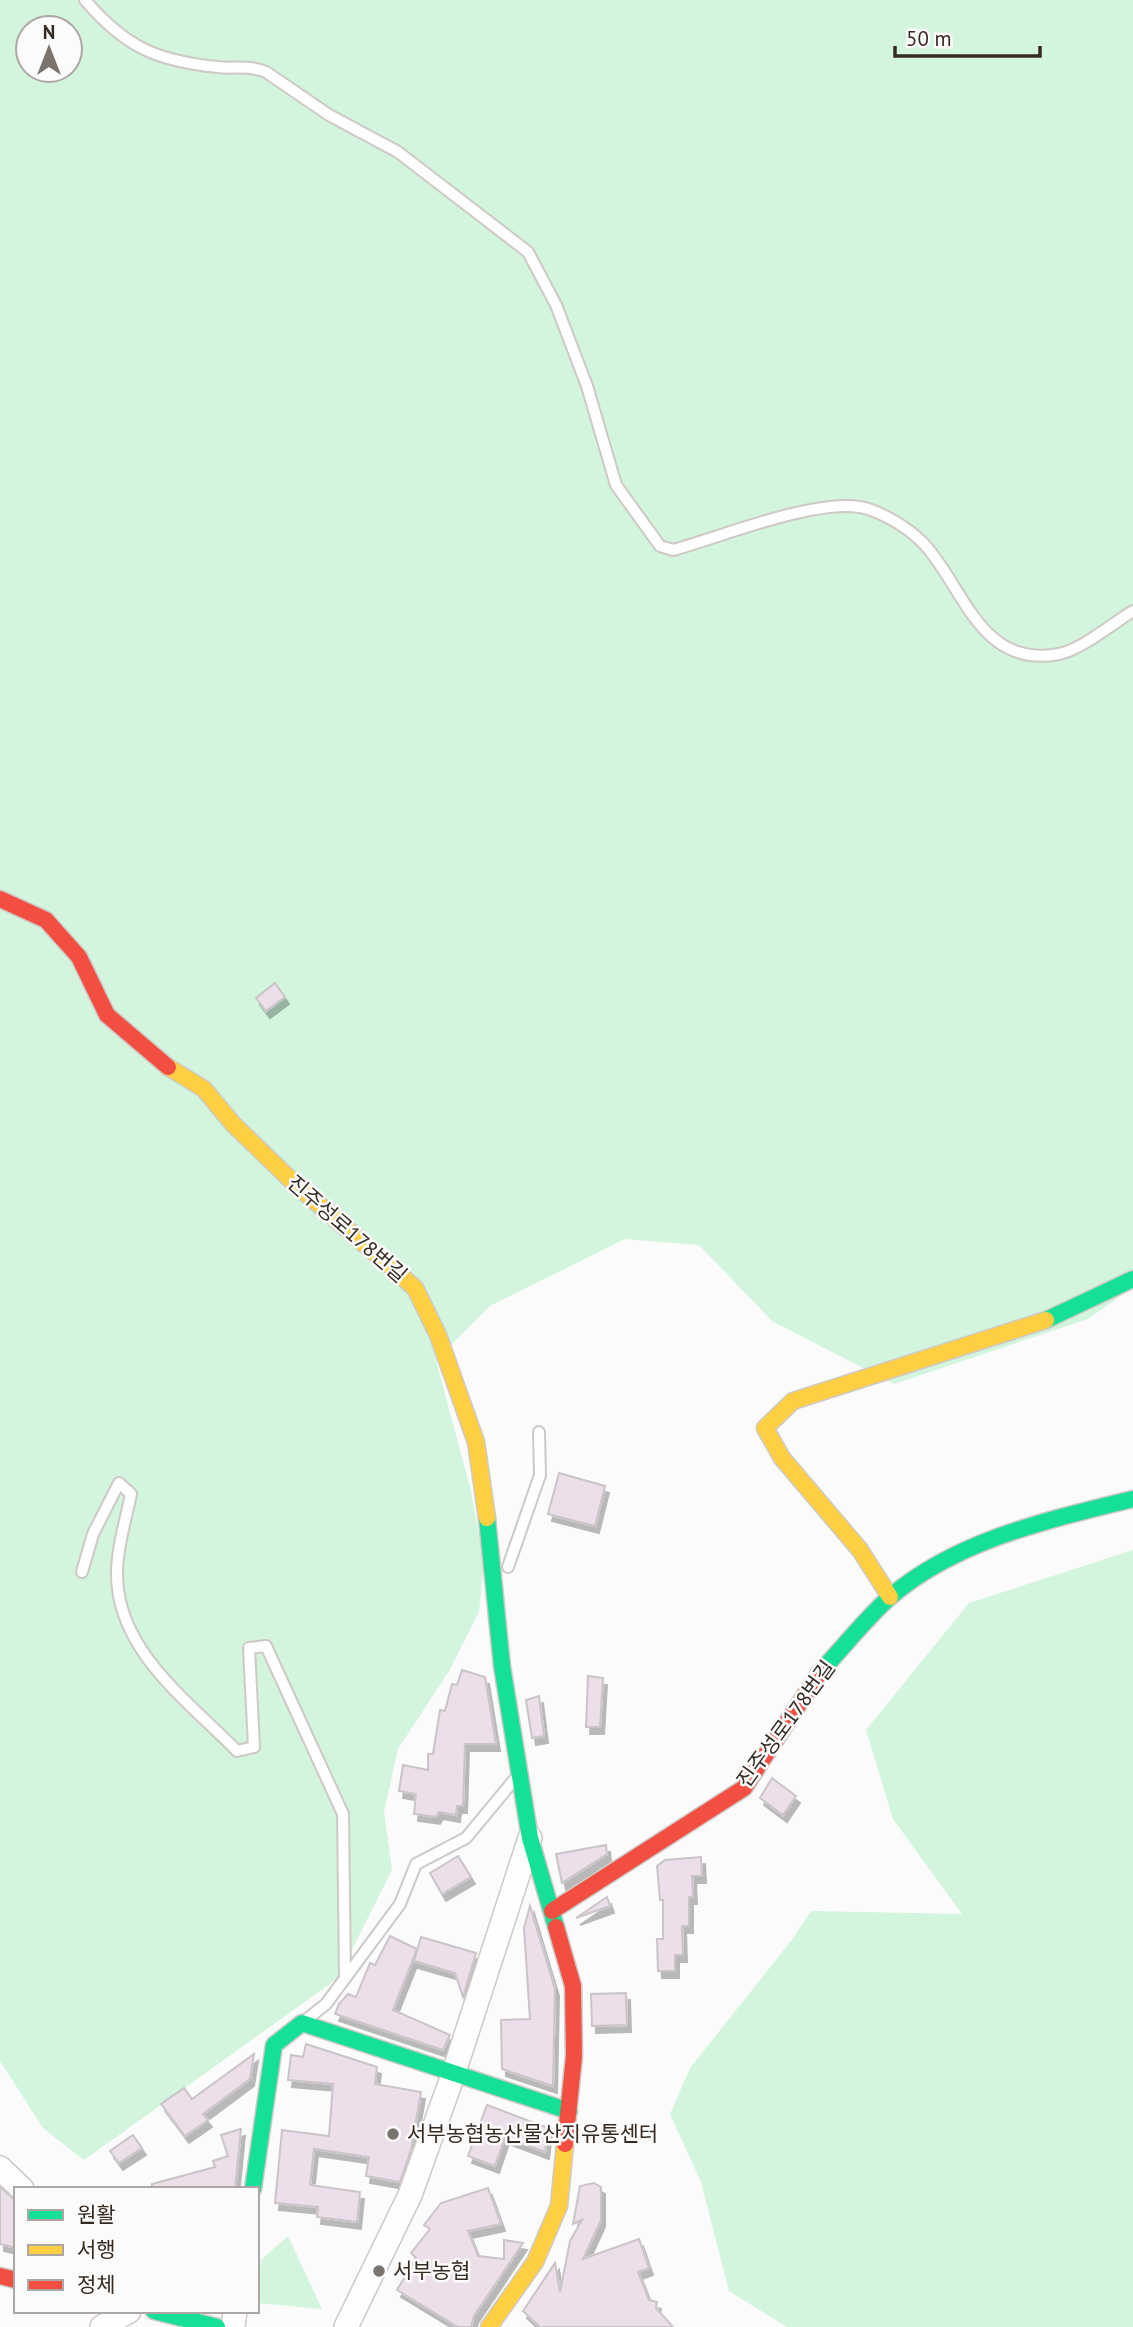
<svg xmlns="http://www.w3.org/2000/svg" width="1133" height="2327" viewBox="0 0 1133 2327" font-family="'PT Sans','Noto Sans KR',sans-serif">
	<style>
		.green { fill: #d3f4dd; fill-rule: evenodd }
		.building { fill: #ecdfe9; stroke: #cac4c8; stroke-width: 2; filter: url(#shadow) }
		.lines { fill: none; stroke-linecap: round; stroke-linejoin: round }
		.lane-casing { stroke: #cec9c5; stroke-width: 14 }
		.street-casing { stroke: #cec9c5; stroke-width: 26 }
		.fast-casing { stroke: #cec9c5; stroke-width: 19 }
		.slow-casing { stroke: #cec9c5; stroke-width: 19 }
		.jam-casing { stroke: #cec9c5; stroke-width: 19 }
		.lane { stroke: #fefefe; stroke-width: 10 }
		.street { stroke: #fefefe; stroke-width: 23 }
		.fast { stroke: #16e098; stroke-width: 16 }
		.slow { stroke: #ffcf43; stroke-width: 16 }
		.jam { stroke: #f24e42; stroke-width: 16 }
		.poi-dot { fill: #7b736d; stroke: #fbfbfb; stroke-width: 2.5 }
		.labels { text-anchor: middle; stroke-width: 5; stroke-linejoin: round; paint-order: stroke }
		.street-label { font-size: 21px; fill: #362a21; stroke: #fbfbfb }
		.poi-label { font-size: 21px; fill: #362a21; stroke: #fbfbfb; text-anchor: start }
	</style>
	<defs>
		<filter id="shadow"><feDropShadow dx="4" dy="7" stdDeviation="0" flood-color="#0004"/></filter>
	</defs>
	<rect width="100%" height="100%" fill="#fbfbfb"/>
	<!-- green -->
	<g class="green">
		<path d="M0,0H1133V1287L1088,1319L894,1384L772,1321L699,1245L625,1239L490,1306L436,1360L470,1487L484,1561L479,1612L449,1671L398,1749L384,1811L392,1870L337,1979L84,2160L43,2128L0,2061ZM28,28H70V70H28Z"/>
		<polygon points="1133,1550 1133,2327 787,2327 729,2291 701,2182 670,2114 690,2068 791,1941 811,1911 962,1914 893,1819 866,1730 969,1603"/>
		<polygon points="288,2236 322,2309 257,2303 261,2260"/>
	</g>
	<!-- building -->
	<g class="building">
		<polygon points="275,983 285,997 266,1011 256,998"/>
		<polygon points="559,1473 605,1486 595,1526 548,1514"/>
		<polygon points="462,1670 485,1677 496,1744 465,1744 463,1806 457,1806 456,1815 439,1812 436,1817 414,1814 416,1794 399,1791 403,1765 428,1770 428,1754 433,1754 440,1710 445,1711 452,1684 457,1685"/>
		<polygon points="588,1676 603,1678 600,1727 586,1727"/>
		<polygon points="539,1696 544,1736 532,1738 526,1700"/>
		<polygon points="772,1778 796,1796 783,1815 760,1798"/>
		<polygon points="606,1845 607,1854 562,1883 556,1854"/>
		<polygon points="458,1856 471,1877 442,1894 430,1873"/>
		<polygon points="701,1857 702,1876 692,1876 693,1897 689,1897 689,1926 682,1926 683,1955 675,1955 675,1971 658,1971 657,1939 663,1939 663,1900 660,1900 657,1866 665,1860"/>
		<polygon points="607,1897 610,1906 576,1918"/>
		<polygon points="530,1906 555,1989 553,2086 502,2069 501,2020 530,2019 524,1928"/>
		<polygon points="390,1936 417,1949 393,2010 450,2035 443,2050 335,2014 339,2004 348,1994 356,1997 370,1963 375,1965"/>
		<polygon points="421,1937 476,1953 463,1997 455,1973 414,1961"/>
		<polygon points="626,1993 627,2025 592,2026 591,1994"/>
		<polygon points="306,2044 377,2067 375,2084 421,2092 411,2150 400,2182 366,2176 369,2157 314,2149 310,2185 360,2192 357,2222 317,2217 318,2207 275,2203 282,2130 329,2136 333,2084 288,2080 291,2055 303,2057"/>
		<polygon points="254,2054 250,2079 203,2114 208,2120 185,2136 161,2104 184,2088 192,2099"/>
		<polygon points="487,2105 548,2128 545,2152 505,2137 495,2166 468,2156"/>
		<polygon points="241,2129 235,2189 152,2189 152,2184 215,2167 213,2161 228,2156 221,2135"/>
		<polygon points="133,2135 142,2148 119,2163 110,2151"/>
		<polygon points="594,2183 601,2187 601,2220 583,2259 639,2239 649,2268 638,2272 649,2300 657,2302 656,2308 673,2327 540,2327 523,2311 555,2263 560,2292 570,2241 582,2220 573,2224 580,2186"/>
		<polygon points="0,2187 16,2201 16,2248 0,2244"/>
		<polygon points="488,2188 501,2224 468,2231 478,2256 504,2259 504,2240 523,2243 474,2316 471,2327 458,2327 397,2290 416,2258 411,2253 430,2229 424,2225 441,2203"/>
	</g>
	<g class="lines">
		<!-- lane casing -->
		<g class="lane-casing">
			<g id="lane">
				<path d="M85,0C125,47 157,61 217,67C234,69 249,65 266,72L329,115L398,152L528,252L556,305L587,386L616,485L660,546L673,550C721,537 813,499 860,507C881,511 909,528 924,544C964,587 980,669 1059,654C1081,650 1113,623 1133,611"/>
				<polyline points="508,1567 540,1475 539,1432"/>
				<path d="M82,1572L93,1534L119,1483L131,1494C127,1515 120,1537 118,1558C107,1643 184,1697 237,1751L254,1747L249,1648L266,1646L343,1814L345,1978"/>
				<polyline points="307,2019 326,2004 400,1904 416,1864 466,1838 514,1780"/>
			</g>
		</g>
		<!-- street casing -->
		<g class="street-casing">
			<g id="street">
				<polyline points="0,2168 22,2189"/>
				<polyline points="102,2327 129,2311"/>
				<polyline points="233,2327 235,2311"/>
				<polyline points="346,2327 410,2195 453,2075 530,1838"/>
			</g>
		</g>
		<!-- fast casing -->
		<g class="fast-casing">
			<g id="fast">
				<polyline points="1046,1320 1133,1279"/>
				<polyline points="487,1518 502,1666 530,1838 556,1927"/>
				<path d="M820,1672C843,1648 865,1619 890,1597C958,1539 1049,1520 1133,1499"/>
				<polyline points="253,2189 274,2045 302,2023 569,2111"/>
				<polyline points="154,2311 217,2327"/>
			</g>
		</g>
		<!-- slow casing -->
		<g class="slow-casing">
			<g id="slow">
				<polyline points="168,1067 204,1089 233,1124 294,1183 415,1288 438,1335 476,1442 487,1518"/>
				<polyline points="890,1597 860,1550 782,1458 765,1428 793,1401 1046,1320"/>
				<polyline points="489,2327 535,2262 559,2206 565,2144"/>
			</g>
		</g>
		<!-- jam casing -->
		<g class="jam-casing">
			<g id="jam">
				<polyline points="0,899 46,920 79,957 107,1015 168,1067"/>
				<polyline points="552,1911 744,1788 820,1672"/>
				<polyline points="556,1927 573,1986 574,2056 565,2144"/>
				<polyline points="0,2276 16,2280"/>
			</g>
		</g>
		<!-- lane -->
		<use href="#lane" class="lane"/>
		<!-- street -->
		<use href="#street" class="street"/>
		<!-- fast -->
		<use href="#fast" class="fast"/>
		<!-- slow -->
		<use href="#slow" class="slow"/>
		<!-- jam -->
		<use href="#jam" class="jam"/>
	</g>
	<!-- markers -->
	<g class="poi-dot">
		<circle cx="393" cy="2134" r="7"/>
		<circle cx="379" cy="2271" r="7"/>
	</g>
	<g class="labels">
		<!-- street labels -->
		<g class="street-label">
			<text transform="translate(347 1229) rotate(41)" y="7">진주성로178번길</text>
			<text transform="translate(786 1724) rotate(-54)" y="7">진주성로178번길</text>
		</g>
		<!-- poi labels -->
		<g class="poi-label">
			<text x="407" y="2141">서부농협농산물산지유통센터</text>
			<text x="393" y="2278">서부농협</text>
		</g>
	</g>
	<!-- legend -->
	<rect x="14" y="2187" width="245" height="126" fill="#fbfbfb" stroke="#aca7a4" stroke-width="2"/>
	<rect x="28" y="2210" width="35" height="10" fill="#16e098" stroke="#aca7a4" stroke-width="2"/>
	<text x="77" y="2222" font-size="21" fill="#362a21">원활</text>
	<rect x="28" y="2245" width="35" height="10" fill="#ffcf43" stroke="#aca7a4" stroke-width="2"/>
	<text x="77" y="2257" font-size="21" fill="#362a21">서행</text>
	<rect x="28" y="2280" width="35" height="10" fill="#f24e42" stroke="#aca7a4" stroke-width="2"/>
	<text x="77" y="2292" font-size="21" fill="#362a21">정체</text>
	<!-- north arrow -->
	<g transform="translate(49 49)"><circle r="33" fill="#fbfbfb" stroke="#aca7a4" stroke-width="2"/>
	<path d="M0-5L12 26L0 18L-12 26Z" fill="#7b736d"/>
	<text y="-10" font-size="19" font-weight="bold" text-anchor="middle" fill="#362a21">N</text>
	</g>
	<!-- scale -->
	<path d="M895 46v10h145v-10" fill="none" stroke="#362a21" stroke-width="3.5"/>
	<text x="906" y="46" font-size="21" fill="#362a21" stroke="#fbfbfb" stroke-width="5" paint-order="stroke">50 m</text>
</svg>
